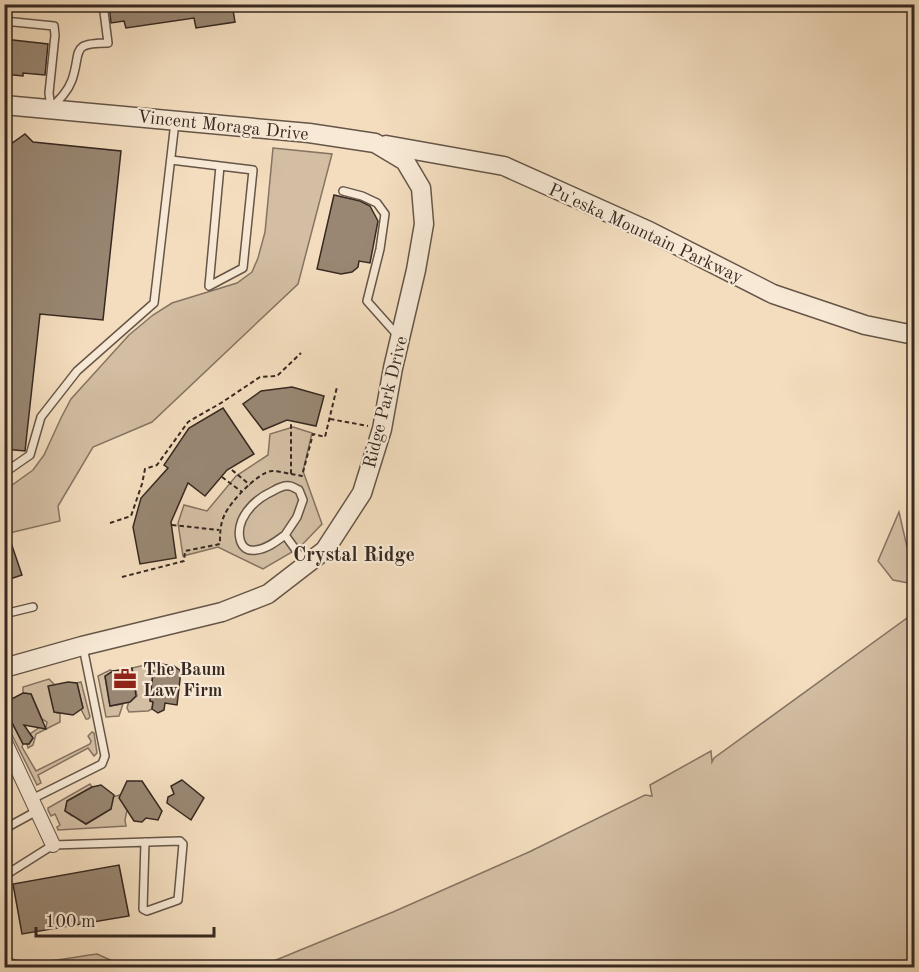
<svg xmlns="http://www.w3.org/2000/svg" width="919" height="972" viewBox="0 0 919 972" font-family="'Old Standard TT',serif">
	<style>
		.green { fill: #d3bea3; stroke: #857462; stroke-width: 1.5 }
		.building { fill: #998773; stroke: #372921; stroke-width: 1.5 }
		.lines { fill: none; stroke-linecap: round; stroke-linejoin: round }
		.service-casing { stroke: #665648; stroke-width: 10 }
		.minor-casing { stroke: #665648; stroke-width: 16 }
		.tertiary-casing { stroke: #665648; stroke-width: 21 }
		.path { stroke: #372921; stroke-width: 2; stroke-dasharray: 4.5 3; stroke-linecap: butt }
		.service { stroke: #f7e9d5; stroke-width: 7 }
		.minor { stroke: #f7e9d5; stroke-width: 14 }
		.tertiary { stroke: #f7e9d5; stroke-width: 18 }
		.labels { text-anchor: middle; stroke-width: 4.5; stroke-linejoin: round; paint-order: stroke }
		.street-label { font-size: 18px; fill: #372921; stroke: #f7e9d5 }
		.poi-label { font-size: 18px; font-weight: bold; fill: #372921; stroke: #f7e9d5; text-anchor: start }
		.neighbourhood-label { font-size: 20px; font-weight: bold; fill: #372921; stroke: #f7e9d5 }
	</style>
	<rect width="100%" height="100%" fill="#f3ddbe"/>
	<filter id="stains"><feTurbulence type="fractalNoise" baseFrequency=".00333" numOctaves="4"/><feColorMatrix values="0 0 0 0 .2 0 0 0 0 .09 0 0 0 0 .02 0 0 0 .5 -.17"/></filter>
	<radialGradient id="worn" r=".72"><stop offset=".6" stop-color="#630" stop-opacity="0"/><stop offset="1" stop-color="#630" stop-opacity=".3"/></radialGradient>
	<!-- green -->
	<g class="green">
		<polygon points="273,148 332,154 298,284 152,422 93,447 58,506 60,521 5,534 4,491 33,470 44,455 61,418 71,399 129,335 153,315 172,303 237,283 252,272 258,258 265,232"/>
		<polygon points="293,427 312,433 303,471 322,524 299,548 263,569 218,547 183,556 178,523 184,505 207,511 236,476 268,455 270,434"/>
		<polygon points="899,512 907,547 914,559 914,584 893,580 878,561"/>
		<polygon points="914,613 914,967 259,967 393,912 529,852 645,795 652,796 650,785 711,751 712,762 714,758"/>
		<polygon points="154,663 150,701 153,702 152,709 148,711 129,712 127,708 129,701 131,701 137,696 132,668"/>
		<polygon points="110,670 113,671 105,677 110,706 123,704 119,716 106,717 98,676"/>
		<polygon points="49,679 55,685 54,707 57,713 60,713 60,722 36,734 33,745 28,748 27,744 29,744 33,738 30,734 40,727 46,727 47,722 42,719 31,694 23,693 23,687"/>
		<polygon points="81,682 90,717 88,719 86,719 81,709 83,708 77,683"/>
		<polygon points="4,707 23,744 22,747 36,771 90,744 91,741 88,736 92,732 94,733 97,753 94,756 88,748 38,775 41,783 37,785 5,721"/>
		<polygon points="90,784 92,787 67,801 65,811 72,816 75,815 78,819 86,824 111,809 112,797 120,795 127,810 125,820 126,826 58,830 57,827 60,825 55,814 51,816 48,810 48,808"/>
		<path d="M97,954L126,967H5V957C34,967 67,958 97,954Z"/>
	</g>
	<!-- building -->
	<g class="building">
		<polygon points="109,4 232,4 235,22 196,28 194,18 126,28 124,21 111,23"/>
		<polygon points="4,39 48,44 45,75 23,73 23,76 4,74"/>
		<polygon points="25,134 33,142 121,151 103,320 40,314 25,451 4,449 4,149"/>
		<polygon points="334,195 360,201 370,206 378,221 370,263 359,261 358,267 352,272 341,274 317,269"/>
		<polygon points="292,387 324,396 316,426 287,420 263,430 243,404 261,391"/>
		<polygon points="223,408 254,454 227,470 205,496 188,483 171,522 176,558 140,564 133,527 141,498 168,468 164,465 189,428"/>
		<polygon points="6,528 22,575 4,581 4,529"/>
		<polygon points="154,663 174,666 181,671 177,705 165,703 164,710 158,713 152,709 153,702 150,701"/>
		<polygon points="132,668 136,696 130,702 110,706 105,676 113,671"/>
		<polygon points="68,682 77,683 83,708 73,715 54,712 48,686"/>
		<polygon points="23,693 31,694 46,729 24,725 33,738 29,744 23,744 4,707 4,703"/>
		<polygon points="182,780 204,798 191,820 167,803 168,797 174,794 171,786"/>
		<polygon points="127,781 142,781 162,811 158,820 146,818 142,822 134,821 119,798"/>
		<polygon points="101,785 114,795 111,809 86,824 65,811 67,801 92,787"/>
		<polygon points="119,865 129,916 22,934 13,884"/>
	</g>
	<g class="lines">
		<!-- service casing -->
		<g class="service-casing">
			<g id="service">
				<polyline points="4,21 54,26 55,35 49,93 51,108"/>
				<path d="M52,107C60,99 68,91 72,80C82,51 69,43 108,43L103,4"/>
				<polyline points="171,160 253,170 243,268 209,286 220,166"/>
				<polyline points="343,191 362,196 377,203 385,214 380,249 367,301 399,337"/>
				<polyline points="4,473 30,455 41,417 77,371 154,303 175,122"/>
				<path d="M285,535C277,541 267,549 256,550C238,553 237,532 242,520C248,507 260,497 273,491C278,488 285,485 290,486C294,487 296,489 299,490L303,500L297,517L285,535L306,564"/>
				<polyline points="4,614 33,607"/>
				<polyline points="32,799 102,764 105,756 83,647"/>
				<polyline points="4,829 37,811"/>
				<polyline points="4,876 53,845 180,841 183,844 178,900 147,911 143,909 145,842"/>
			</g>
		</g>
		<!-- minor casing -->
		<g class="minor-casing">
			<polyline id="minor" points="4,740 53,845"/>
		</g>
		<!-- tertiary casing -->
		<g class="tertiary-casing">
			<g id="tertiary">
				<polyline points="4,105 309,133 375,143 405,161 421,188 424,224 416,270 393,368 382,429 362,493 325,550 268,594 222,612 82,646 4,668"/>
				<polyline points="386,145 504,166 649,231 773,294 865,325 914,335"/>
			</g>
		</g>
		<!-- path -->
		<g class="path">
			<polyline points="330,419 368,426"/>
			<polyline points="232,470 250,485"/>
			<polyline points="291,474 302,476 313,434 325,437 337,387"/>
			<polyline points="222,477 242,492"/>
			<polyline points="110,523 131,516 142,484 145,469 157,465 188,422 221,403 260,377 277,376 301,353"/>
			<polyline points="172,525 219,530"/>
			<path d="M122,577L184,561L185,551L220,544C220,534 220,525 224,516C229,503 258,472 272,471C278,471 285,473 291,474V422"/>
		</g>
		<!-- service -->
		<use href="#service" class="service"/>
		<!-- minor -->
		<use href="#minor" class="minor"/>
		<!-- tertiary -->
		<use href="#tertiary" class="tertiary"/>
	</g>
	<!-- icons -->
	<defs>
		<g id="office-bare" transform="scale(1.8)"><path d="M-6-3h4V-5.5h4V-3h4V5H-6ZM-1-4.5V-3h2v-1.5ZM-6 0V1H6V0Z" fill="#8f2418" stroke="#f7e9d5" stroke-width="2.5" paint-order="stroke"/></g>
	</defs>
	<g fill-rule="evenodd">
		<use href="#office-bare" x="125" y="679"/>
	</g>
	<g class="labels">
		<!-- street labels -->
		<g class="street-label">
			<text transform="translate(223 125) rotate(6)" y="6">Vincent Moraga Drive</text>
			<text transform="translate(646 233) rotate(25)" y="6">Pu'eska Mountain Parkway</text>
			<text transform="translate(385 402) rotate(-76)" y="6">Ridge Park Drive</text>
		</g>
		<!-- poi labels -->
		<g class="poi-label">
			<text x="143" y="675">The Baum<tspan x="143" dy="21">Law Firm</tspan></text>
		</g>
		<!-- neighbourhood labels -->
		<g class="neighbourhood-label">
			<text x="354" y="561">Crystal Ridge</text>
		</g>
	</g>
	<!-- margin -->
	<rect width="919" height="972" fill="none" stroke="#f3ddbe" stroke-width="24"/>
	<rect x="6" y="6" width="907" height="960" fill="none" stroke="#372921" stroke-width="3"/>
	<rect x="12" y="12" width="895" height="948" fill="none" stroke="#372921" stroke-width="1.5"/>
	<!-- scale -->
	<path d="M36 927v9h178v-9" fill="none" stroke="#372921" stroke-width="3"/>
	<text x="45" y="927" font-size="18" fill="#372921" stroke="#f7e9d5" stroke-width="4.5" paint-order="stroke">100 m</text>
	<rect width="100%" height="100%" filter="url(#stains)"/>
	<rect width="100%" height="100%" fill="url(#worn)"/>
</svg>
